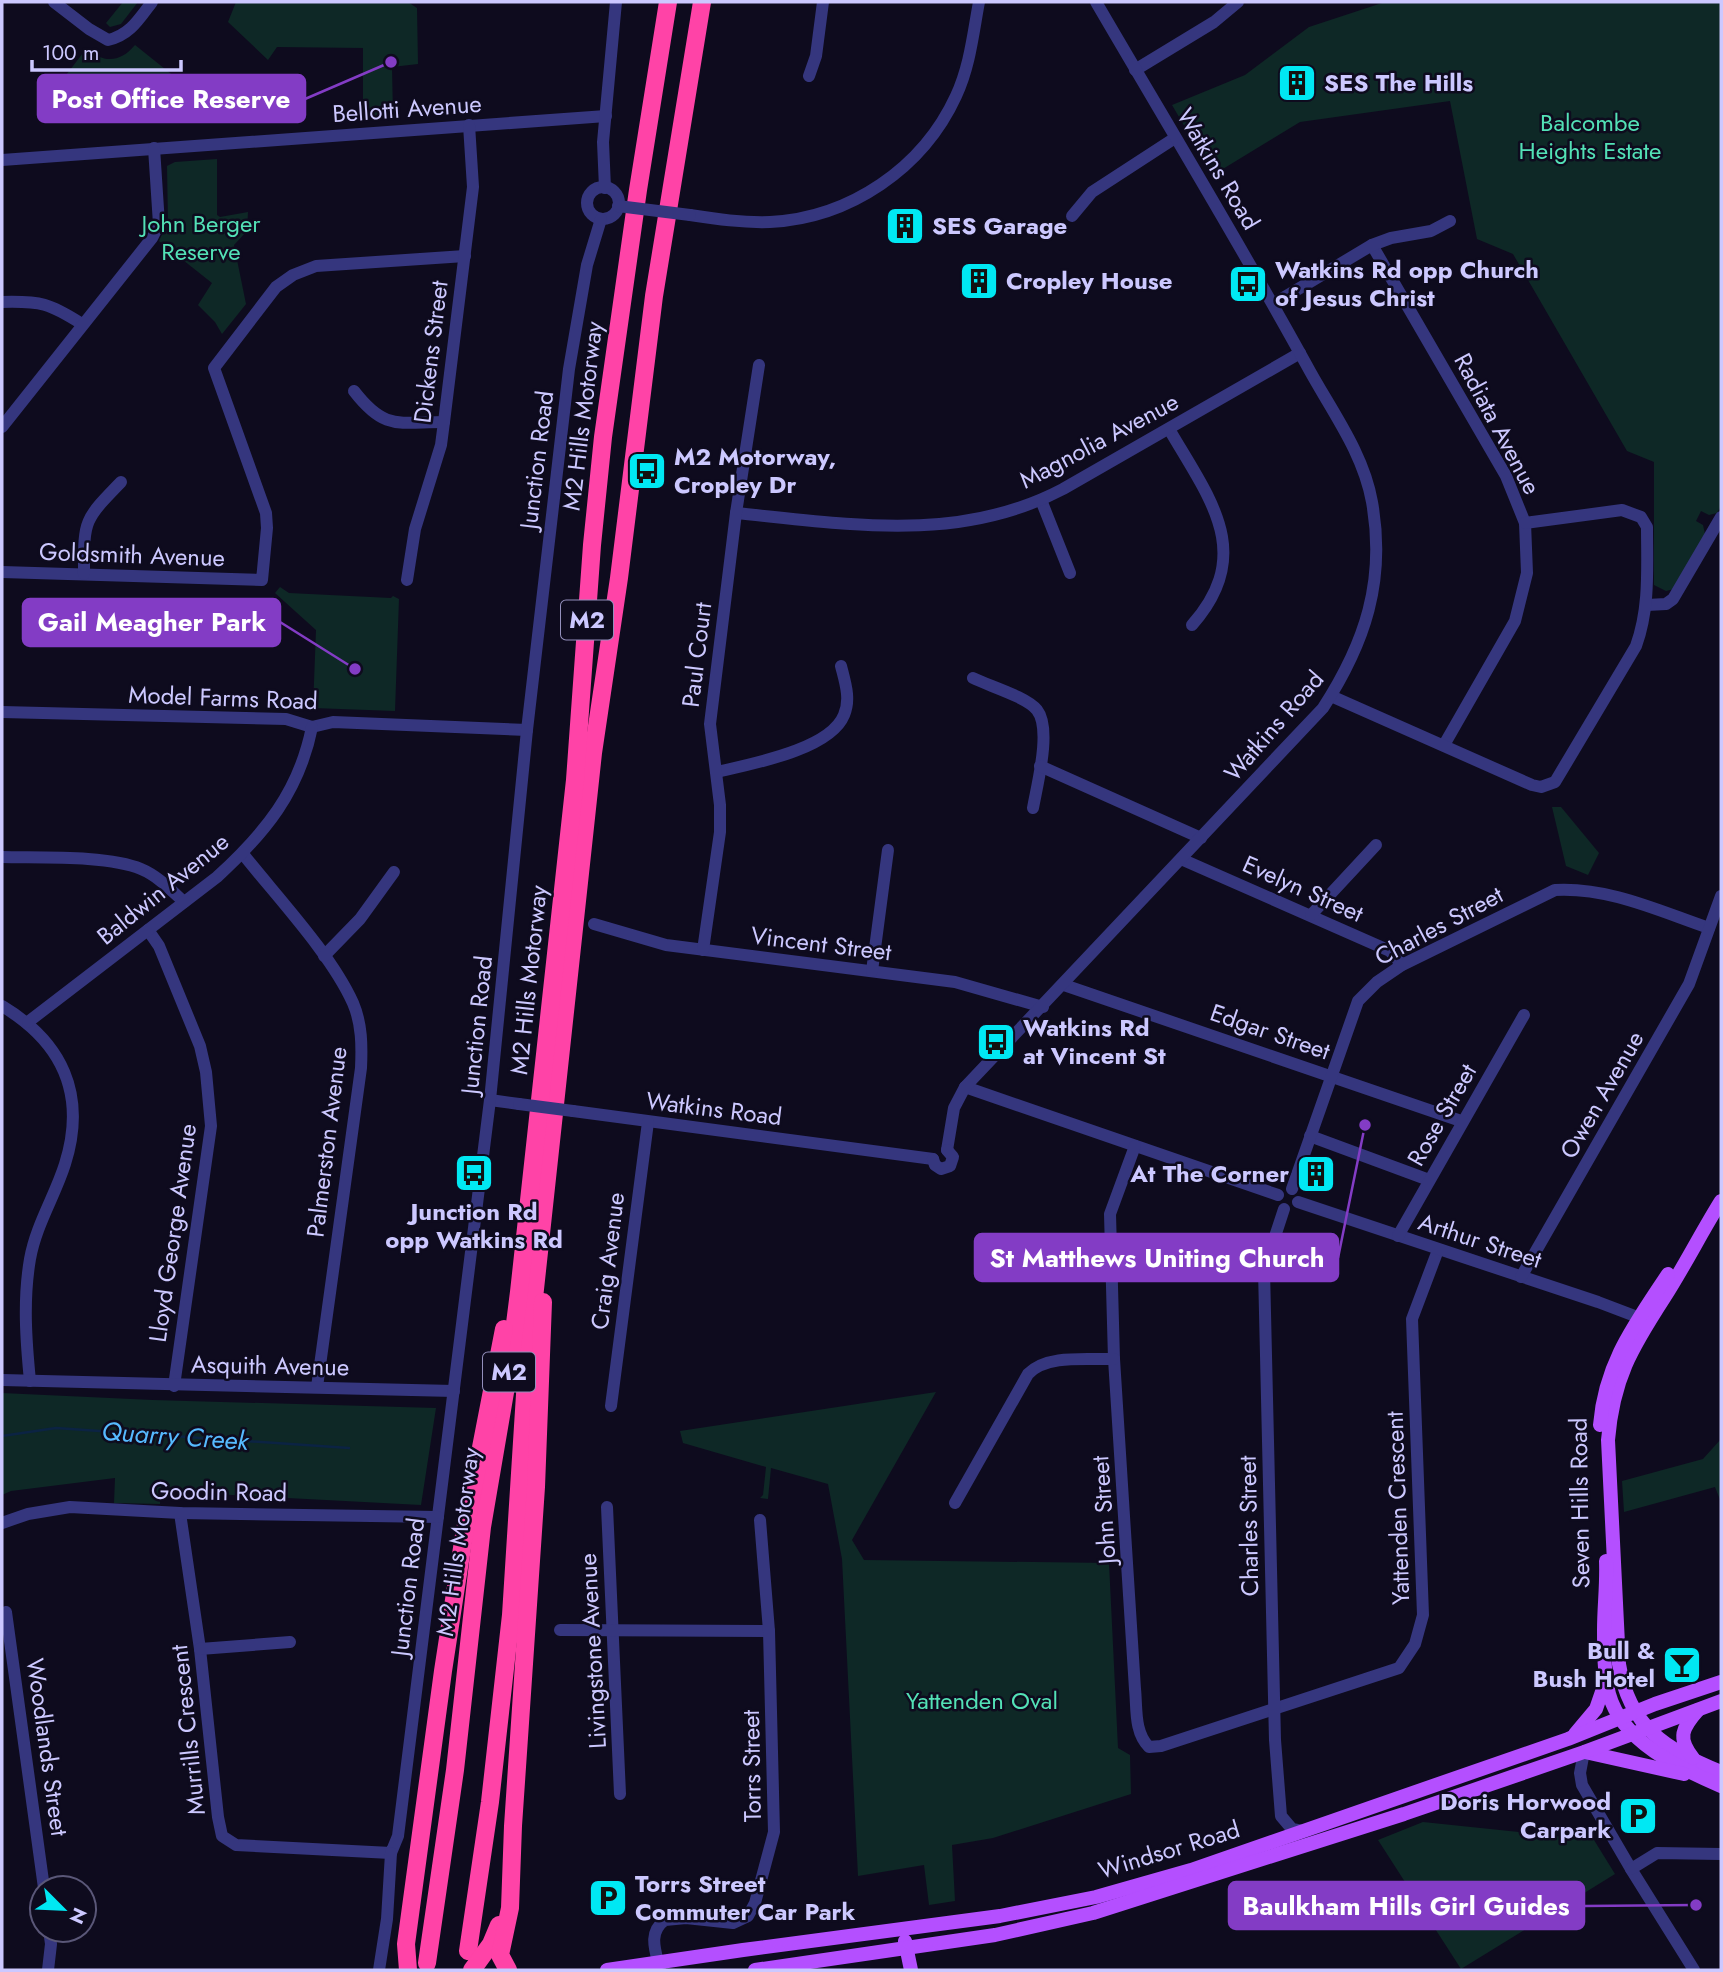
<svg xmlns="http://www.w3.org/2000/svg" width="1723" height="1972" viewBox="0 0 1723 1972" font-family="Jost,sans-serif">
	<style>
		.green { fill: #0e2826 }
		.lines { fill: none; stroke-linecap: round; stroke-linejoin: round }
		.stream { stroke: #0b2343; stroke-width: 2.5 }
		.minor { stroke: #35367e; stroke-width: 12 }
		.major { stroke: #b44fff; stroke-width: 14 }
		.highway { stroke: #ff43a7; stroke-width: 18 }
		.minor-bridge { stroke: #35367e; stroke-width: 12 }
		.labels { text-anchor: middle; stroke-width: 5; stroke-linejoin: round; paint-order: stroke }
		.shield { fill: #0e0b1e; stroke: #938fbc; stroke-width: 2 }
		.shield-label { font-size: 23px; font-weight: bold; fill: #ccc8ff }
		.poi-label { font-size: 24px; font-weight: bold; fill: #ccc8ff; stroke: #0e0b1e; text-anchor: start }
		.street-label { font-size: 24px; fill: #ccc8ff; stroke: #0e0b1e }
		.park-label { font-size: 24px; fill: #53e1b6; stroke: #0e0b1e }
		.water-label { font-size: 26px; font-style: italic; fill: #56baff; stroke: #0e0b1e }
		.leader { fill: none; stroke: #833cc5; stroke-width: 2.5 }
		.callout-dot { fill: #833cc5; stroke: #0e0b1e; stroke-width: 2.5 }
		.callout { fill: #833cc5; stroke: #833cc5; stroke-width: 2.5 }
		.callout-label { font-size: 26px; text-anchor: middle; font-weight: bold; fill: #fff }
	</style>
	<rect width="100%" height="100%" fill="#0e0b1e"/>
	<!-- green -->
	<g class="green">
		<polygon points="123,2 138,2 121,24 110,27 106,23"/>
		<polygon points="236,2 408,2 417,8 418,64 392,67 393,115 363,117 363,48 277,47 268,60 228,22"/>
		<polygon points="1385,2 1721,2 1721,506 1717,513 1709,515 1701,511 1696,521 1703,525 1705,534 1674,589 1666,591 1654,585 1654,462 1627,451 1513,254 1477,239 1450,101 1300,122 1213,175 1172,105 1245,75 1309,27"/>
		<path d="M135,45L175,77L57,87L86,49C104,63 120,63 135,45Z"/>
		<polygon points="217,159 217,215 220,217 248,212 247,231 234,245 246,304 222,334 215,322 198,305 212,283 159,241 168,222 167,166 175,162"/>
		<polygon points="280,587 289,593 391,598 393,596 399,599 395,711 313,708 316,630 275,593"/>
		<polygon points="1552,807 1561,807 1599,853 1588,875 1566,866"/>
		<polygon points="936,1392 852,1540 864,1560 1109,1563 1118,1748 1130,1755 1131,1794 993,1838 952,1845 955,1901 929,1905 924,1865 858,1876 842,1559 828,1484 771,1468 768,1499 760,1498 763,1495 766,1467 683,1443 680,1431"/>
		<polygon points="2,1393 153,1400 436,1408 421,1505 213,1494 161,1486 160,1504 114,1503 115,1478 11,1491 2,1495"/>
		<polygon points="1721,1439 1721,1502 1715,1487 1624,1512 1622,1481 1703,1459"/>
		<polygon points="1423,1822 1594,1840 1615,1874 1461,1969 1378,1840"/>
	</g>
	<g class="lines">
		<!-- stream -->
		<polyline class="stream" points="2,1436 56,1428 349,1448"/>
		<!-- minor -->
		<g class="minor">
			<path d="M54,2L89,29L108,40C130,35 139,19 152,2"/>
			<polyline points="1135,70 1214,22 1238,2"/>
			<polyline points="809,76 816,56 823,2"/>
			<polyline points="2,160 606,116"/>
			<circle cx="603" cy="203" r="16"/>
			<polyline points="605,188 603,142 616,2"/>
			<path d="M690,215C716,219 743,223 770,222C850,218 923,168 956,96C970,66 973,34 979,2"/>
			<polyline points="1072,216 1092,192 1175,138"/>
			<polyline points="1372,245 1506,476 1525,523 1527,573 1515,621 1444,745"/>
			<path d="M2,302C41,301 49,303 82,324"/>
			<polyline points="1273,304 1372,245 1391,238 1431,231 1450,221"/>
			<path d="M354,391C385,431 398,422 444,422"/>
			<polyline points="2,427 152,238 159,224 154,148"/>
			<path d="M1169,429C1209,498 1256,553 1192,625"/>
			<polyline points="1041,500 1070,573"/>
			<path d="M736,513C847,524 959,544 1063,489L1300,353"/>
			<polyline points="2,572 262,580 267,528 266,513 214,368 276,287 293,275 316,266 465,256"/>
			<path d="M84,574C84,520 83,521 121,482"/>
			<polyline points="407,580 415,529 441,445 444,422 473,187 469,125"/>
			<polyline points="1647,605 1666,604 1673,599 1721,517"/>
			<path d="M973,678C989,686 1027,697 1037,710C1052,729 1037,785 1033,808"/>
			<path d="M1331,696L1532,785L1541,787L1555,782L1636,646C1650,607 1647,568 1647,527L1641,517L1622,510L1525,523"/>
			<polyline points="2,712 286,719 312,727 333,722 527,730"/>
			<polyline points="1040,766 1201,838"/>
			<path d="M717,772C750,764 830,750 844,715C851,699 845,682 841,666"/>
			<path d="M243,854C277,897 331,954 353,1003C362,1024 362,1046 361,1068L317,1387"/>
			<path d="M2,857C39,858 108,855 141,869C158,876 171,890 184,902"/>
			<polyline points="1181,859 1390,951 1402,965"/>
			<polyline points="1311,915 1376,845"/>
			<polyline points="594,924 666,945 955,982 1043,1007"/>
			<polyline points="148,930 159,946 200,1046 206,1072 211,1126 174,1386"/>
			<polyline points="703,950 720,832 720,805 710,724 736,513 759,365"/>
			<polyline points="324,956 360,919 394,872"/>
			<polyline points="872,971 888,850"/>
			<polyline points="1064,985 1461,1121"/>
			<path d="M2,1006C62,1042 87,1094 65,1164C55,1196 36,1225 30,1259C23,1300 26,1340 30,1381"/>
			<path d="M28,1022L217,877C265,833 299,792 312,727"/>
			<polyline points="965,1087 1278,1195"/>
			<polyline points="490,1100 519,1104"/>
			<polyline points="573,1111 933,1159"/>
			<polyline points="1310,1136 1429,1180"/>
			<path d="M1135,1146L1110,1214L1114,1359L1135,1689C1137,1708 1134,1732 1149,1747L1161,1746L1399,1668L1415,1644L1423,1615L1412,1319L1438,1250"/>
			<path d="M947,1150L954,1108L965,1087L1323,708C1365,643 1386,581 1372,502C1363,451 1330,409 1306,364C1239,242 1166,122 1096,2"/>
			<polyline points="933,1159 935,1165 941,1169 950,1166 953,1157 947,1150"/>
			<path d="M1292,1189L1358,1001L1377,982L1402,965L1555,890C1609,887 1659,911 1709,928"/>
			<polyline points="1298,1202 1598,1302 1648,1321"/>
			<polyline points="1284,1209 1264,1270 1275,1740 1281,1816 1292,1829 1303,1831"/>
			<polyline points="1398,1236 1524,1015"/>
			<polyline points="1521,1277 1689,984 1721,896"/>
			<polyline points="2,1380 454,1391"/>
			<polyline points="611,1406 648,1122"/>
			<path d="M955,1503L1028,1374C1047,1354 1088,1360 1114,1359"/>
			<polyline points="607,1507 620,1794"/>
			<polyline points="180,1513 200,1649 218,1817 222,1836 236,1845 391,1853 398,1836 490,1100 527,730 569,369 587,265 601,219"/>
			<polyline points="2,1523 28,1514 70,1507 180,1513 438,1517"/>
			<polyline points="6,1612 44,1888"/>
			<polyline points="560,1630 769,1631"/>
			<polyline points="200,1649 290,1642"/>
			<polyline points="1584,1752 1580,1773 1582,1785 1631,1869 1694,1970"/>
			<polyline points="1631,1869 1657,1853 1721,1854"/>
			<polyline points="48,1970 51,1944 49,1930"/>
			<polyline points="379,1970 387,1919 391,1853"/>
			<path d="M660,1970C656,1952 647,1933 665,1920L686,1918L733,1923L748,1916L755,1903L774,1832L769,1631L760,1520"/>
		</g>
		<!-- major -->
		<g class="major">
			<path d="M1721,1201C1701,1233 1684,1267 1664,1298C1631,1349 1613,1379 1608,1440L1619,1664C1629,1727 1666,1750 1721,1772"/>
			<path d="M1600,1425C1605,1363 1635,1324 1668,1274"/>
			<path d="M1606,1561C1607,1584 1604,1607 1604,1630C1604,1651 1604,1674 1609,1694C1622,1742 1679,1768 1721,1786"/>
			<polyline points="1575,1734 1596,1709 1605,1683"/>
			<polyline points="1585,1752 1684,1774"/>
			<path d="M1693,1758C1677,1738 1682,1728 1698,1710"/>
			<polyline points="905,1941 911,1970"/>
			<polyline points="607,1970 743,1950 1000,1916 1096,1897 1191,1870 1568,1739 1655,1704 1721,1682"/>
			<polyline points="755,1970 995,1935 1093,1913 1404,1814 1584,1752 1721,1701"/>
		</g>
		<!-- highway -->
		<g class="highway">
			<polyline points="468,1951 490,1802 511,1615 527,1363 593,753 619,578 654,296 702,2"/>
			<polyline points="427,1963 455,1770 482,1527 510,1363 519,1292 575,780 592,545 603,437 638,190 668,2"/>
			<polyline points="408,1970 406,1944 443,1671 464,1535 504,1329"/>
			<polyline points="472,1970 491,1944 499,1925"/>
			<polyline points="508,1970 500,1955 510,1908 513,1826 536,1487 543,1302"/>
		</g>
		<!-- minor-bridge -->
		<g class="minor-bridge">
			<polyline points="618,206 690,215"/>
			<polyline points="519,1104 573,1111"/>
		</g>
	</g>
	<!-- icons -->
	<defs>
		<g id="building-square" transform="scale(2.0125)"><rect x="-9" y="-9" width="18" height="18" rx="4" fill="#00e8f3" stroke="#0e0b1e"/><path d="M-4-6H4V6H1V3H-1V6H-4ZM-2.5-4.3h1.7v1.8h-1.7ZM.8-4.3h1.7v1.8H.8ZM-2.5-1h1.7V.8h-1.7ZM.8-1h1.7V.8H.8Z" fill="#111"/></g>
		<g id="bus-square" transform="scale(2.0125)"><rect x="-9" y="-9" width="18" height="18" rx="4" fill="#00e8f3" stroke="#0e0b1e"/><path d="M-5-6H5V4H4V6H2V4H-2V6H-4V4H-5ZM-3.5-4V0h7V-4ZM-3.5 1.2v1.5H-2V1.2ZM2 1.2v1.5H3.5V1.2Z" fill="#111"/></g>
		<g id="bar-square" transform="scale(2.0125)"><rect x="-9" y="-9" width="18" height="18" rx="4" fill="#00e8f3" stroke="#0e0b1e"/><path d="M-6-5H6L.8 .8V4.5H3.5V6h-7V4.5H-.8V.8Z" fill="#111"/></g>
		<g id="parking-square" transform="scale(2.0125)"><rect x="-9" y="-9" width="18" height="18" rx="4" fill="#00e8f3" stroke="#0e0b1e"/><path d="M-3.5-5.5H1a3.5 3.5 0 0 1 0 7H-1V5.5H-3.5ZM-1-3.4V-.6H.8a1.4 1.4 0 0 0 0-2.8Z" fill="#111"/></g>
	</defs>
	<g fill-rule="evenodd">
		<use href="#building-square" x="1297" y="83"/>
		<use href="#building-square" x="905" y="226"/>
		<use href="#building-square" x="979" y="281"/>
		<use href="#bus-square" x="1248" y="284"/>
		<use href="#bus-square" x="647" y="471"/>
		<use href="#bus-square" x="996" y="1042"/>
		<use href="#bus-square" x="474" y="1173"/>
		<use href="#building-square" x="1316" y="1174"/>
		<use href="#bar-square" x="1682" y="1665"/>
		<use href="#parking-square" x="1638" y="1816"/>
		<use href="#parking-square" x="608" y="1898"/>
	</g>
	<g class="labels">
		<!-- shield labels -->
		<g class="shield">
			<rect x="561" y="600.5" width="52" height="39" rx="5"/>
			<rect x="483" y="1352.5" width="52" height="39" rx="5"/>
		</g>
		<g class="shield-label">
			<text x="587" y="628">M2</text>
			<text x="509" y="1380">M2</text>
		</g>
		<!-- poi labels -->
		<g class="poi-label">
			<text x="1324" y="91">SES The Hills</text>
			<text x="932" y="234">SES Garage</text>
			<text x="1275" y="278">Watkins Rd opp Church<tspan x="1275" dy="28">of Jesus Christ</tspan></text>
			<text x="1006" y="289">Cropley House</text>
			<text x="674" y="465">M2 Motorway,<tspan x="674" dy="28">Cropley Dr</tspan></text>
			<text x="1023" y="1036">Watkins Rd<tspan x="1023" dy="28">at Vincent St</tspan></text>
			<text x="1289" y="1182" text-anchor="end">At The Corner</text>
			<text x="474" y="1220" text-anchor="middle">Junction Rd<tspan x="474" dy="28">opp Watkins Rd</tspan></text>
			<text x="1655" y="1659" text-anchor="end">Bull &amp;<tspan x="1655" dy="28">Bush Hotel</tspan></text>
			<text x="1611" y="1810" text-anchor="end">Doris Horwood<tspan x="1611" dy="28">Carpark</tspan></text>
			<text x="635" y="1892">Torrs Street<tspan x="635" dy="28">Commuter Car Park</tspan></text>
		</g>
		<!-- street labels -->
		<g class="street-label">
			<text transform="translate(407 109) rotate(-4)" y="8">Bellotti Avenue</text>
			<text transform="translate(1218 169) rotate(59)" y="8">Watkins Road</text>
			<text transform="translate(431 352) rotate(-83)" y="8">Dickens Street</text>
			<text transform="translate(583 416) rotate(-83)" y="8">M2 Hills Motorway</text>
			<text transform="translate(1497 424) rotate(62)" y="8">Radiata Avenue</text>
			<text transform="translate(1099 441) rotate(-28)" y="8">Magnolia Avenue</text>
			<text transform="translate(537 460) rotate(-83)" y="8">Junction Road</text>
			<text transform="translate(132 555) rotate(2)" y="8">Goldsmith Avenue</text>
			<text transform="translate(697 655) rotate(-83)" y="8">Paul Court</text>
			<text transform="translate(223 698) rotate(2)" y="8">Model Farms Road</text>
			<text transform="translate(1274 726) rotate(-49)" y="8">Watkins Road</text>
			<text transform="translate(163 889) rotate(-39)" y="8">Baldwin Avenue</text>
			<text transform="translate(1303 889) rotate(24)" y="8">Evelyn Street</text>
			<text transform="translate(1439 926) rotate(-28)" y="8">Charles Street</text>
			<text transform="translate(821 944) rotate(7)" y="8">Vincent Street</text>
			<text transform="translate(529 980) rotate(-84)" y="8">M2 Hills Motorway</text>
			<text transform="translate(477 1025) rotate(-84)" y="8">Junction Road</text>
			<text transform="translate(1270 1032) rotate(19)" y="8">Edgar Street</text>
			<text transform="translate(1602 1095) rotate(-60)" y="8">Owen Avenue</text>
			<text transform="translate(714 1109) rotate(7)" y="8">Watkins Road</text>
			<text transform="translate(1442 1115) rotate(-60)" y="8">Rose Street</text>
			<text transform="translate(327 1142) rotate(-83)" y="8">Palmerston Avenue</text>
			<text transform="translate(173 1233) rotate(-82)" y="8">Lloyd George Avenue</text>
			<text transform="translate(1480 1241) rotate(18)" y="8">Arthur Street</text>
			<text transform="translate(608 1261) rotate(-83)" y="8">Craig Avenue</text>
			<text transform="translate(270 1366) rotate(1)" y="8">Asquith Avenue</text>
			<text transform="translate(219 1492) rotate(1)" y="8">Goodin Road</text>
			<text transform="translate(1580 1503) rotate(-91)" y="8">Seven Hills Road</text>
			<text transform="translate(1398 1508) rotate(-92)" y="8">Yattenden Crescent</text>
			<text transform="translate(1104 1510) rotate(-94)" y="8">John Street</text>
			<text transform="translate(1249 1526) rotate(-91)" y="8">Charles Street</text>
			<text transform="translate(458 1542) rotate(-82)" y="8">M2 Hills Motorway</text>
			<text transform="translate(408 1587) rotate(-83)" y="8">Junction Road</text>
			<text transform="translate(593 1651) rotate(-93)" y="8">Livingstone Avenue</text>
			<text transform="translate(188 1730) rotate(-96)" y="8">Murrills Crescent</text>
			<text transform="translate(47 1747) rotate(82)" y="8">Woodlands Street</text>
			<text transform="translate(752 1766) rotate(-91)" y="8">Torrs Street</text>
			<text transform="translate(1169 1850) rotate(-17)" y="8">Windsor Road</text>
		</g>
		<!-- park labels -->
		<g class="park-label">
			<text x="1590" y="131">Balcombe<tspan x="1590" dy="28">Heights Estate</tspan></text>
			<text x="201" y="232">John Berger<tspan x="201" dy="28">Reserve</tspan></text>
			<text x="982" y="1709">Yattenden Oval</text>
		</g>
		<!-- water labels -->
		<g class="water-label">
			<text transform="translate(175 1436) rotate(4)" y="9">Quarry Creek</text>
		</g>
	</g>
	<!-- callouts -->
	<path class="leader" d="M391 62L305 99M355 669L280 622M1365 1125L1338 1258M1696 1905L1584 1906"/>
	<g class="callout-dot">
		<circle cx="391" cy="62" r="7"/>
		<circle cx="355" cy="669" r="7"/>
		<circle cx="1365" cy="1125" r="7"/>
		<circle cx="1696" cy="1905" r="7"/>
	</g>
	<g class="callout">
		<rect x="38" y="75" width="267" height="47" rx="7"/>
		<rect x="23" y="599" width="257" height="47" rx="7"/>
		<rect x="975" y="1234" width="363" height="47" rx="7"/>
		<rect x="1229" y="1882" width="355" height="47" rx="7"/>
	</g>
	<g class="callout-label">
		<text x="171" y="108">Post Office Reserve</text>
		<text x="152" y="631">Gail Meagher Park</text>
		<text x="1157" y="1267">St Matthews Uniting Church</text>
		<text x="1406" y="1915">Baulkham Hills Girl Guides</text>
	</g>
	<!-- border -->
	<rect width="1723" height="1972" fill="none" stroke="#ccc8ff" stroke-width="7"/>
	<!-- north arrow -->
	<g transform="translate(63 1909) rotate(114)"><circle r="33" fill="#0e0b1e" stroke="#5a5778" stroke-width="2"/>
	<path d="M0-5L12 26L0 18L-12 26Z" fill="#00e8f3"/>
	<text y="-10" font-size="19" font-weight="bold" text-anchor="middle" fill="#ccc8ff">N</text>
	</g>
	<!-- scale -->
	<path d="M32 60v10h149v-10" fill="none" stroke="#ccc8ff" stroke-width="3.5"/>
	<text x="42" y="60" font-size="21" fill="#ccc8ff" stroke="#0e0b1e" stroke-width="5" paint-order="stroke">100 m</text>
</svg>
